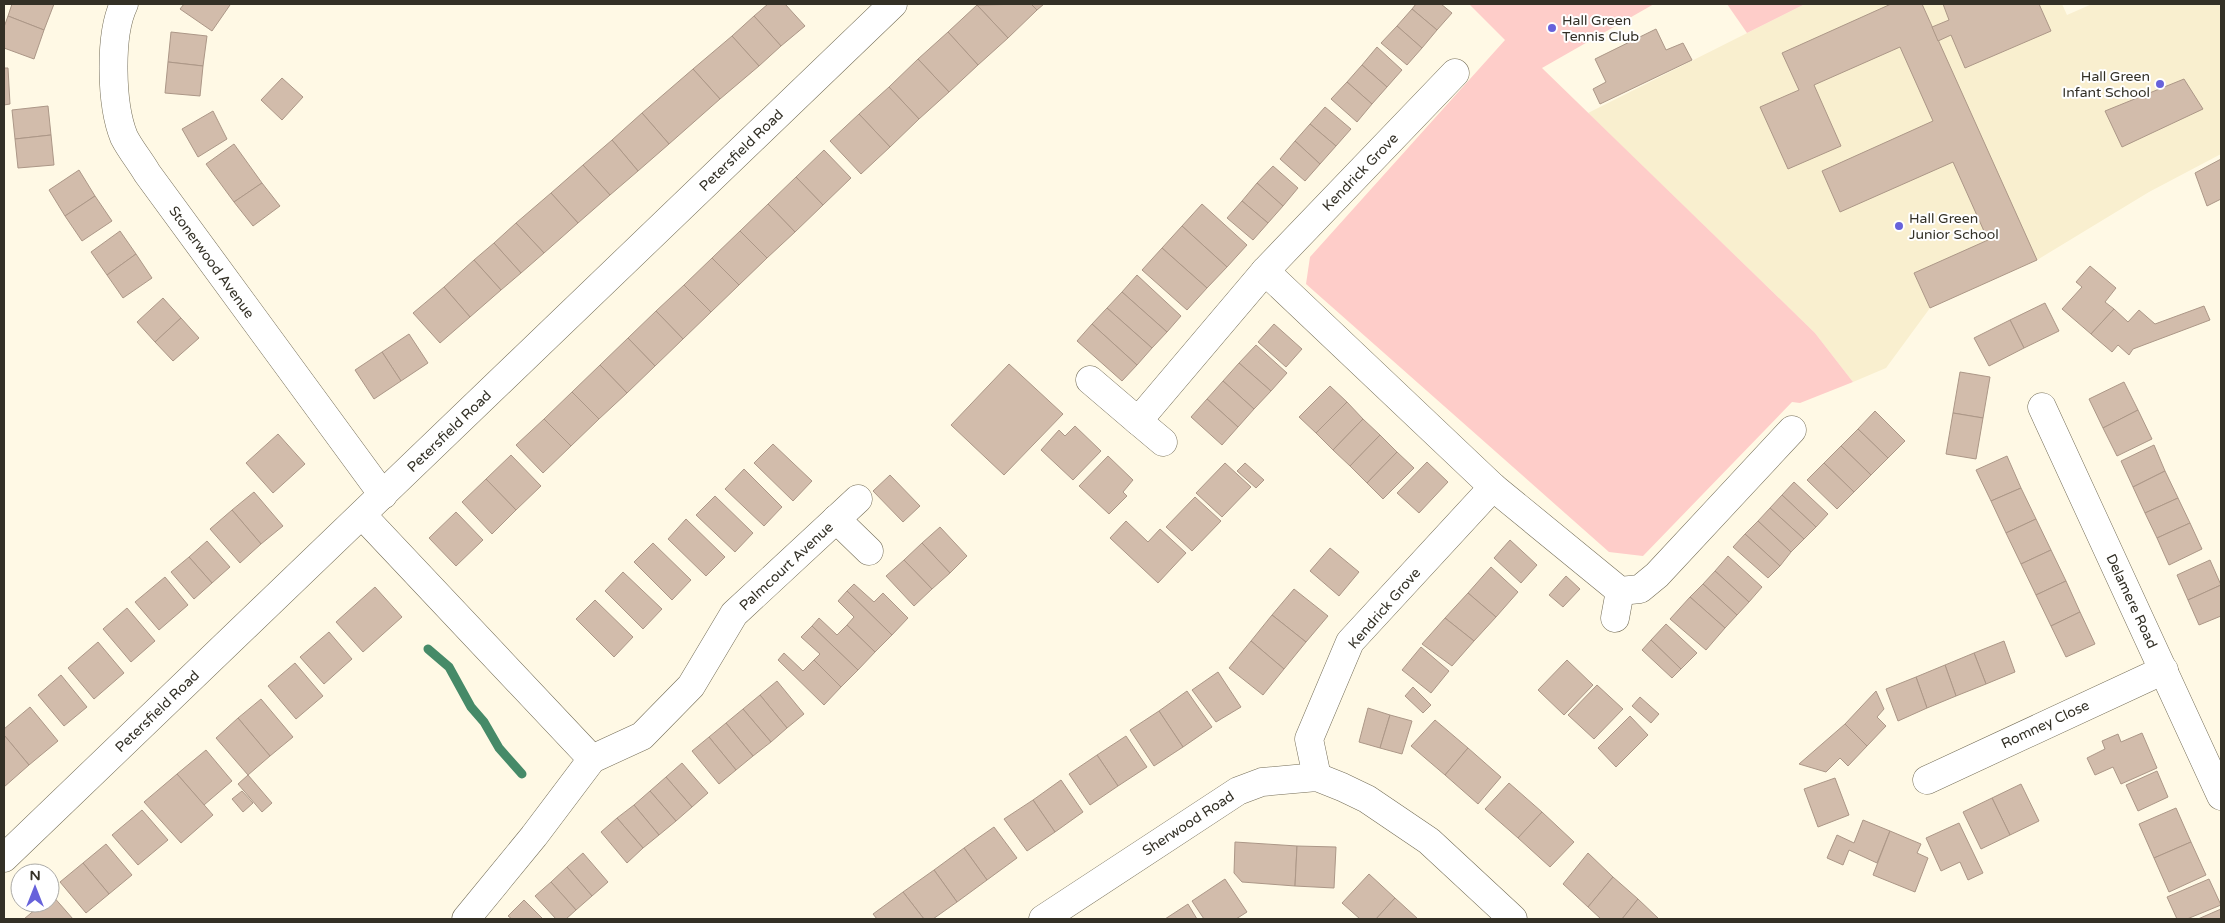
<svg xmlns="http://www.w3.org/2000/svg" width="2225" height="923" viewBox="0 0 2225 923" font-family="'Varela Round',sans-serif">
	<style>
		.built { fill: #f9efcf }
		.green { fill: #fecdc9 }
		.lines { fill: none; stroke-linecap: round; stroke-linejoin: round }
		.stream { stroke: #468a68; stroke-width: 9 }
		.building { fill: #d2bcab; stroke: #ac9787 }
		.minor-casing { stroke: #746d57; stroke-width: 29 }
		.minor { stroke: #fff; stroke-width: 28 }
		.poi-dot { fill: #6762db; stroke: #fff; stroke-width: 2 }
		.labels { text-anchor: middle; stroke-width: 4; stroke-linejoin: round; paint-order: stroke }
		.poi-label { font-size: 14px; fill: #333026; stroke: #fff; text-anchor: start }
		.street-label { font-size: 14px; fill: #333026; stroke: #fff }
	</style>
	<rect width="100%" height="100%" fill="#fff9e5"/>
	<!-- built -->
	<polygon class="built" points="1805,4 2062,4 2067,15 2092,4 2221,4 2221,154 2149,192 2037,260 1930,308 1886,368 1853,382 1815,333 1588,113"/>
	<!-- green -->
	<g class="green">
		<polygon points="1469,4 1654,4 1542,68 1815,333 1853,382 1800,403 1792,402 1643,556 1609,552 1306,284 1310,257 1505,40"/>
		<polygon points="1727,4 1805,4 1747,33"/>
	</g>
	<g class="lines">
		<!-- stream -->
		<polyline class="stream" points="428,649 449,667 471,707 484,722 499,748 522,774"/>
	</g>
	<!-- building -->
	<g class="building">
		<polygon points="12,4 54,4 44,30 8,16"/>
		<polygon points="184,4 228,4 230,5 212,31 180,9"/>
		<polygon points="768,4 785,4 805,26 781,46 754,16"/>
		<polygon points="1031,4 1044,4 1037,10"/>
		<polygon points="1031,4 1037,10 1008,38 977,5"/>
		<polygon points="1416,4 1441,4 1452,13 1437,30 1412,9"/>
		<polygon points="1891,4 1922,4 2037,260 1930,308 1914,273 1988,240 1953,162 1840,212 1822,171 1933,121 1900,47 1814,85 1841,146 1788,169 1760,107 1799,90 1782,53"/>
		<polygon points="1943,4 2039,4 2051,31 1965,68 1951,35 1938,41 1932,27 1949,20"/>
		<polygon points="977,5 1008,38 978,65 948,32"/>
		<polygon points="1412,9 1437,30 1422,48 1397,26"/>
		<polygon points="8,16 44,30 34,59 4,48 4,27"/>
		<polygon points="754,16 781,46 759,66 732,36"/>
		<polygon points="1397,26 1422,48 1407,65 1381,43"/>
		<polygon points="1656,29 1666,50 1683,43 1692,60 1600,104 1593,89 1606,82 1595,59"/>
		<polygon points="171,32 207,36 203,66 168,62"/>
		<polygon points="948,32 978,65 949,92 918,59"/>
		<polygon points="732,36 759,66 720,99 693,69"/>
		<polygon points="1377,47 1402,70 1387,87 1362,65"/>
		<polygon points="918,59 949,92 919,119 889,87"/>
		<polygon points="168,62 203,66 200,96 165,93"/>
		<polygon points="1362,65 1387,87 1372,104 1347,82"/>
		<polygon points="4,68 8,68 10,104 4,105"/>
		<polygon points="693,69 720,99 669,144 642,113"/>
		<polygon points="282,78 303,97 282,120 261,100"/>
		<polygon points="2184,79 2203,109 2122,147 2105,111"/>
		<polygon points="1347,82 1372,104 1357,122 1331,99"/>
		<polygon points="889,87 919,119 890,147 859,114"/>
		<polygon points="48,106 51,135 15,139 12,110"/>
		<polygon points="1325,107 1351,129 1336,146 1310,124"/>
		<polygon points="213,111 227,139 198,157 182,129"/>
		<polygon points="642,113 669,144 638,171 612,140"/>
		<polygon points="859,114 890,147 861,174 830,141"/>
		<polygon points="1310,124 1336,146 1320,164 1295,141"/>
		<polygon points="51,135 54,165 18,168 15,139"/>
		<polygon points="612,140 638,171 610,195 583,165"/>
		<polygon points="1295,141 1320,164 1305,181 1280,159"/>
		<polygon points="234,144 262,183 234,202 206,164"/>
		<polygon points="824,150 851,178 823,205 796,177"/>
		<polygon points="2221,159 2221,199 2207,206 2195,173"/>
		<polygon points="583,165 610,195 578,223 551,193"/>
		<polygon points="1273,166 1298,188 1283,206 1257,183"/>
		<polygon points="79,170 95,196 65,216 49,190"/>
		<polygon points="796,177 823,205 795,232 768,204"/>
		<polygon points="262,183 280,206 253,226 234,202"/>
		<polygon points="1257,183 1283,206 1268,223 1242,201"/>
		<polygon points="551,193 578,223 544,253 516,223"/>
		<polygon points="95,196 112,221 82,241 65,216"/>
		<polygon points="1242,201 1268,223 1253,240 1227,218"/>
		<polygon points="768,204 795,232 767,258 740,231"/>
		<polygon points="1202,204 1247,245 1227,267 1182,226"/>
		<polygon points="516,223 544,253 521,273 494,243"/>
		<polygon points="1182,226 1227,267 1207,288 1162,248"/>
		<polygon points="120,231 136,254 107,275 91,252"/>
		<polygon points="740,231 767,258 739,285 712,258"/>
		<polygon points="494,243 521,273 501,290 474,260"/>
		<polygon points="1162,248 1207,288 1187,310 1142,270"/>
		<polygon points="136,254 152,278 123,298 107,275"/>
		<polygon points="712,258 739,285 711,312 684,285"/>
		<polygon points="474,260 501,290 470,317 444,287"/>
		<polygon points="2090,266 2116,288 2105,302 2114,309 2091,334 2062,309 2082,287 2076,282"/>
		<polygon points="1137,275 1181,316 1167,332 1122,292"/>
		<polygon points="684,285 711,312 683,339 656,311"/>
		<polygon points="444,287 470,317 440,343 413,313"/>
		<polygon points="1122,292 1167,332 1152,348 1107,308"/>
		<polygon points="163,298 181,318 155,342 137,322"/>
		<polygon points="2045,303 2059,331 2024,348 2010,320"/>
		<polygon points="2204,306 2210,320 2133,349 2129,355 2118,345 2112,352 2091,334 2114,309 2128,322 2139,310 2155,324"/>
		<polygon points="1107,308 1152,348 1137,365 1092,324"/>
		<polygon points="656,311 683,339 655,366 628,338"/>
		<polygon points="181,318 199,338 173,361 155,342"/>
		<polygon points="2010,320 2024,348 1989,366 1974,338"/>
		<polygon points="1092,324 1137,365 1122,381 1077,341"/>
		<polygon points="1274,324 1302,349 1286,367 1258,342"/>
		<polygon points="409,334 428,363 401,381 382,352"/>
		<polygon points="628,338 655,366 627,393 600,365"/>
		<polygon points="1256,345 1287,373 1271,391 1239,363"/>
		<polygon points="382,352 401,381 374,399 355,370"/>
		<polygon points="1239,363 1271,391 1254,409 1223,381"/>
		<polygon points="1009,364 1063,414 1004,475 951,425"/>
		<polygon points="600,365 627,393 599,419 572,392"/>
		<polygon points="1960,372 1990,377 1983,418 1953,413"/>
		<polygon points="1223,381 1254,409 1238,427 1207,399"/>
		<polygon points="2124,382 2138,410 2103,428 2089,399"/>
		<polygon points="1330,386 1347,402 1316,433 1299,417"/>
		<polygon points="572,392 599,419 571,446 544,419"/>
		<polygon points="1207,399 1238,427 1222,445 1191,417"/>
		<polygon points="1347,402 1363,419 1333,450 1316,433"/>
		<polygon points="2138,410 2152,439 2117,456 2103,428"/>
		<polygon points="1875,411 1905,441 1888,458 1858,429"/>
		<polygon points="1953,413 1983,418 1976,459 1946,454"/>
		<polygon points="544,419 571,446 543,473 516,445"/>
		<polygon points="1363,419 1380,435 1350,466 1333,450"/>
		<polygon points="1075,426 1101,451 1073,480 1041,450 1059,430 1065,436"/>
		<polygon points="1858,429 1888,458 1871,475 1841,446"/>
		<polygon points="278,434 305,464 273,493 246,463"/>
		<polygon points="1380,435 1397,452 1367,483 1350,466"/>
		<polygon points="773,444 812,481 793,501 754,463"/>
		<polygon points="2154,445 2165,471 2133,487 2121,461"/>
		<polygon points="1841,446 1871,475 1854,492 1824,463"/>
		<polygon points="1397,452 1414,468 1383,499 1367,483"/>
		<polygon points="511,455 541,486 516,510 486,479"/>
		<polygon points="1108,456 1133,480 1123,492 1127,496 1109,514 1079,486"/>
		<polygon points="2007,456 2021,488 1991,501 1976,470"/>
		<polygon points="1427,462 1448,482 1419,513 1397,493"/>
		<polygon points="1225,463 1251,487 1222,517 1196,493"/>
		<polygon points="1245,463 1264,480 1256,488 1237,471"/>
		<polygon points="1824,463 1854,492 1837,509 1807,480"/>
		<polygon points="744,469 782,507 764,526 725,489"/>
		<polygon points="2165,471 2178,498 2145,513 2133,487"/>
		<polygon points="890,475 920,506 903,522 873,491"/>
		<polygon points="486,479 516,510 492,534 462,502"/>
		<polygon points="1794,482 1828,514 1816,527 1782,495"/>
		<polygon points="2021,488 2036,519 2006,533 1991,501"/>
		<polygon points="254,492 283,526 261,544 232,510"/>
		<polygon points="1782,495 1816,527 1804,539 1770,508"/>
		<polygon points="715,496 753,533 735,552 696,515"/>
		<polygon points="1195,497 1221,521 1192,551 1166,527"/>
		<polygon points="2178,498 2190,523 2157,538 2145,513"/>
		<polygon points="1770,508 1804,539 1791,552 1758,521"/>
		<polygon points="232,510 261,544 240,563 210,529"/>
		<polygon points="456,512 483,540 456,566 429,538"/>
		<polygon points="686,519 725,557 706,576 668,539"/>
		<polygon points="2036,519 2051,550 2021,564 2006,533"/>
		<polygon points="1126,521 1148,542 1160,529 1186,553 1158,583 1110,538"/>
		<polygon points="1758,521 1791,552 1780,566 1745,534"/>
		<polygon points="2190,523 2202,549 2169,565 2157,538"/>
		<polygon points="940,527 967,556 950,573 922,543"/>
		<polygon points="1745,534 1780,566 1768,578 1733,547"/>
		<polygon points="1510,540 1537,565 1521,583 1494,558"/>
		<polygon points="207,541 230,567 212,583 189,557"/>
		<polygon points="653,543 691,580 672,600 634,562"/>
		<polygon points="922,543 950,573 932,589 904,560"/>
		<polygon points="1330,548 1359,572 1339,596 1310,571"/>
		<polygon points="2051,550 2066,581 2036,595 2021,564"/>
		<polygon points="1728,556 1762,587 1749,602 1715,571"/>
		<polygon points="189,557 212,583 194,599 171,572"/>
		<polygon points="904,560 932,589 914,606 886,576"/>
		<polygon points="2210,560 2221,585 2188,600 2177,575"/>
		<polygon points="1491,567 1518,592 1496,617 1468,593"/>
		<polygon points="1715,571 1749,602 1737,615 1703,584"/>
		<polygon points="623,572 662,609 643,629 605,591"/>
		<polygon points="1566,576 1580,589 1563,607 1549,595"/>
		<polygon points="165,577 188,605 159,630 135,602"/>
		<polygon points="2066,581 2080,612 2051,626 2036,595"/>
		<polygon points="854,584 874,602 883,593 908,618 892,635 847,591"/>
		<polygon points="1703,584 1737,615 1725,628 1690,597"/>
		<polygon points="2221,585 2221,616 2199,625 2188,600"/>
		<polygon points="375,587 402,617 363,652 336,622"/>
		<polygon points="1294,589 1328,616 1306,642 1272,615"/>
		<polygon points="847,591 892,635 875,652 847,625 854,617 838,601"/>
		<polygon points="1468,593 1496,617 1474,641 1445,618"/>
		<polygon points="1690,597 1725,628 1706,650 1670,619"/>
		<polygon points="595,600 633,637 614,657 576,619"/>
		<polygon points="127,608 155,641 131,662 103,629"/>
		<polygon points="2080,612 2095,644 2066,657 2051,626"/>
		<polygon points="1272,615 1306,642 1284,669 1251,641"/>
		<polygon points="819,618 837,635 847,625 875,652 858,670 812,626"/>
		<polygon points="1445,618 1474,641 1452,666 1422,644"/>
		<polygon points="1666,624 1697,653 1681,669 1651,640"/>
		<polygon points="812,626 858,670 841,687 814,660 820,654 801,637"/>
		<polygon points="329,632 352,659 324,684 300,657"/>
		<polygon points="1651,640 1681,669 1672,678 1642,650"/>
		<polygon points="1251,641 1284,669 1263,695 1229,668"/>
		<polygon points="2004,641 2015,672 1986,684 1974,653"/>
		<polygon points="98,642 124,673 94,699 68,668"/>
		<polygon points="1421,647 1449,671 1431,693 1402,670"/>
		<polygon points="784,653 803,671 814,660 841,687 824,705 778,660"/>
		<polygon points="1974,653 1986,684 1956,696 1945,665"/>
		<polygon points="1567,660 1593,685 1564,715 1538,690"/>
		<polygon points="295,663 323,696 296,719 268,686"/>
		<polygon points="1945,665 1956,696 1927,708 1916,677"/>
		<polygon points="1218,672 1241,707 1216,722 1192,690"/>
		<polygon points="61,675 87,707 64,726 38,695"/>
		<polygon points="1916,677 1927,708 1898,721 1886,689"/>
		<polygon points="777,681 804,714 787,728 760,695"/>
		<polygon points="1597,685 1623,709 1594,739 1568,715"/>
		<polygon points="1413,687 1431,705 1423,713 1405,696"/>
		<polygon points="1187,691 1212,727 1183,747 1159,711"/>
		<polygon points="1876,691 1884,709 1877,717 1886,726 1867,746 1845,724"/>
		<polygon points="760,695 787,728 771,742 743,709"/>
		<polygon points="1640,697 1659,714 1651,723 1632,706"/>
		<polygon points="261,699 293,737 270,756 238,718"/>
		<polygon points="30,707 58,741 29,765 4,735 4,729"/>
		<polygon points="1368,708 1390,715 1380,748 1359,742"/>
		<polygon points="743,709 771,742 753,756 726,723"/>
		<polygon points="1159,711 1183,747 1154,766 1130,730"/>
		<polygon points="1390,715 1412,721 1402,754 1380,748"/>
		<polygon points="1630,716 1648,735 1616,767 1598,748"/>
		<polygon points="238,718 270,756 248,775 216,738"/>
		<polygon points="1435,720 1468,748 1445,775 1411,746"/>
		<polygon points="726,723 753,756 736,770 709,737"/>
		<polygon points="1845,724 1867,746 1848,766 1840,758 1826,772 1799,764"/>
		<polygon points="2142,733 2157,768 2121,784 2113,767 2095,775 2087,758 2105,749 2102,741 2118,734 2121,742"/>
		<polygon points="4,735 29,765 4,787"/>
		<polygon points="1126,736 1147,767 1118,786 1097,755"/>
		<polygon points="709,737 736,770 719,784 692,751"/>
		<polygon points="1468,748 1501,777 1478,804 1445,775"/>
		<polygon points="206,750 232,781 204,805 177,774"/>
		<polygon points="1097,755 1118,786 1090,805 1069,774"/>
		<polygon points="682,763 708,793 692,807 666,777"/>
		<polygon points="2157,771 2168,797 2138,811 2126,785"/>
		<polygon points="177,774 213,815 181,843 144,802"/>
		<polygon points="248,775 272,803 262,812 238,784"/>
		<polygon points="666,777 692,807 676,821 650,791"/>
		<polygon points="1835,778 1849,815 1818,827 1804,789"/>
		<polygon points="1061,780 1083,812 1055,832 1033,800"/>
		<polygon points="1509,783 1542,812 1518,838 1485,809"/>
		<polygon points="2021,784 2039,821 2010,835 1992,798"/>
		<polygon points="242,791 253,803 243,812 232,799"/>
		<polygon points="650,791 676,821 659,835 634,805"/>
		<polygon points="1992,798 2010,835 1981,849 1963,812"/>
		<polygon points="1033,800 1055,832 1027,851 1004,819"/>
		<polygon points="634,805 659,835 643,848 617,818"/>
		<polygon points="2176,808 2191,842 2154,858 2139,824"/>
		<polygon points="142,810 168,840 138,865 112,835"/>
		<polygon points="1542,812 1574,842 1550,867 1518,838"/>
		<polygon points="617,818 643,848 627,863 601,832"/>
		<polygon points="1863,820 1890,831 1877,863 1849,850 1843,865 1827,858 1837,835 1854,843"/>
		<polygon points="1959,823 1983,873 1968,880 1960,862 1941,871 1926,838"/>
		<polygon points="994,827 1017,858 987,880 964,848"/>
		<polygon points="1890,831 1921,844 1917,853 1928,858 1915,892 1873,875"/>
		<polygon points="1235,842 1297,846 1295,886 1242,882 1234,873"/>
		<polygon points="2191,842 2206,875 2169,892 2154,858"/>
		<polygon points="106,844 132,875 109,894 83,863"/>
		<polygon points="1297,846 1336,847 1334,888 1295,886"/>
		<polygon points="964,848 987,880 957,902 934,870"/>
		<polygon points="583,853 608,882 592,896 567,867"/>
		<polygon points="1588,853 1613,877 1588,907 1563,884"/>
		<polygon points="83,863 109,894 86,913 60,882"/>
		<polygon points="567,867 592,896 576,910 551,882"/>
		<polygon points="934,870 957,902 933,919 924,919 903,892"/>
		<polygon points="1369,874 1395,898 1376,919 1360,919 1342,903"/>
		<polygon points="1613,877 1638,899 1622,919 1601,919 1588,907"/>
		<polygon points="1225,879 1247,912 1236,919 1204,919 1192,901"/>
		<polygon points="2209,879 2221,905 2187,919 2177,919 2167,897"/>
		<polygon points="551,882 576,910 566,919 556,919 535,896"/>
		<polygon points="903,892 924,919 877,919 873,914"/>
		<polygon points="52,895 73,919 24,919 43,903 50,903"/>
		<polygon points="1395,898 1418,919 1376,919"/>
		<polygon points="1638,899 1659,919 1622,919"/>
		<polygon points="524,900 543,919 512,919 508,916"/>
		<polygon points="1188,904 1197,919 1165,919"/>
		<polygon points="2221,909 2221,919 2198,919"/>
	</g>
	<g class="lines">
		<!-- minor casing -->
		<g class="minor-casing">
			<g id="minor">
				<path d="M124,4C109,35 111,105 124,137C130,149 140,161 147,173L383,495"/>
				<polyline points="1455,73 1265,271 1493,487 1620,591 1640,589 1657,575 1792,430"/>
				<polyline points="1090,380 1138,421 1265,271"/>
				<polyline points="2042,407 2221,796"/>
				<polyline points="1138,421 1163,442"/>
				<polyline points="362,515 592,759"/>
				<polyline points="836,519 869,551"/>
				<polyline points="1615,618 1620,591"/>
				<polyline points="1317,777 1309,739 1350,642 1493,487"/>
				<polyline points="1927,780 2164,670"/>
				<polyline points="4,858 893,4"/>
				<polyline points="466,919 534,836 592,759 642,736 691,686 734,614 858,499"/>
				<polyline points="1043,919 1238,791 1262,782 1317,777 1342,787 1367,799 1429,841 1513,919"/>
			</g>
		</g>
		<!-- minor -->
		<use href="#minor" class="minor"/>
	</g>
	<!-- markers -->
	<g class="poi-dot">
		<circle cx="1552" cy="28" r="5"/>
		<circle cx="2160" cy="84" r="5"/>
		<circle cx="1899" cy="226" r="5"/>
	</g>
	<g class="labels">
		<!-- poi labels -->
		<g class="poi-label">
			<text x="1562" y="25">Hall Green<tspan x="1562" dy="16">Tennis Club</tspan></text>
			<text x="2150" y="81" text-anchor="end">Hall Green<tspan x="2150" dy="16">Infant School</tspan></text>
			<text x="1909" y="223">Hall Green<tspan x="1909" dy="16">Junior School</tspan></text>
		</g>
		<!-- street labels -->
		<g class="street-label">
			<text transform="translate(741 150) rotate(-44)" y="5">Petersfield Road</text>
			<text transform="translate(1360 172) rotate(-46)" y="5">Kendrick Grove</text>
			<text transform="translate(212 262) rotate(54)" y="5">Stonerwood Avenue</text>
			<text transform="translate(449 431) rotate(-44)" y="5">Petersfield Road</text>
			<text transform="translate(786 566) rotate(-43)" y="5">Palmcourt Avenue</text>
			<text transform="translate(2132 601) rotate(65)" y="5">Delamere Road</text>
			<text transform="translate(1384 608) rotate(-49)" y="5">Kendrick Grove</text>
			<text transform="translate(157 711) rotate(-44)" y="5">Petersfield Road</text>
			<text transform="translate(2045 724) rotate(-25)" y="5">Romney Close</text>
			<text transform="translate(1188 823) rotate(-33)" y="5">Sherwood Road</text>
		</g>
	</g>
	<!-- border -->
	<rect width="2225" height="923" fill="none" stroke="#333026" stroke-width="10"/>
	<!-- north arrow -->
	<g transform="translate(35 888)"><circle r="24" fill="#ffffff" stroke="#adaca8"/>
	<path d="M0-4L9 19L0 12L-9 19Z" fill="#6762db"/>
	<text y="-8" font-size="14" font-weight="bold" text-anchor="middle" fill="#333026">N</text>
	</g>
</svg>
